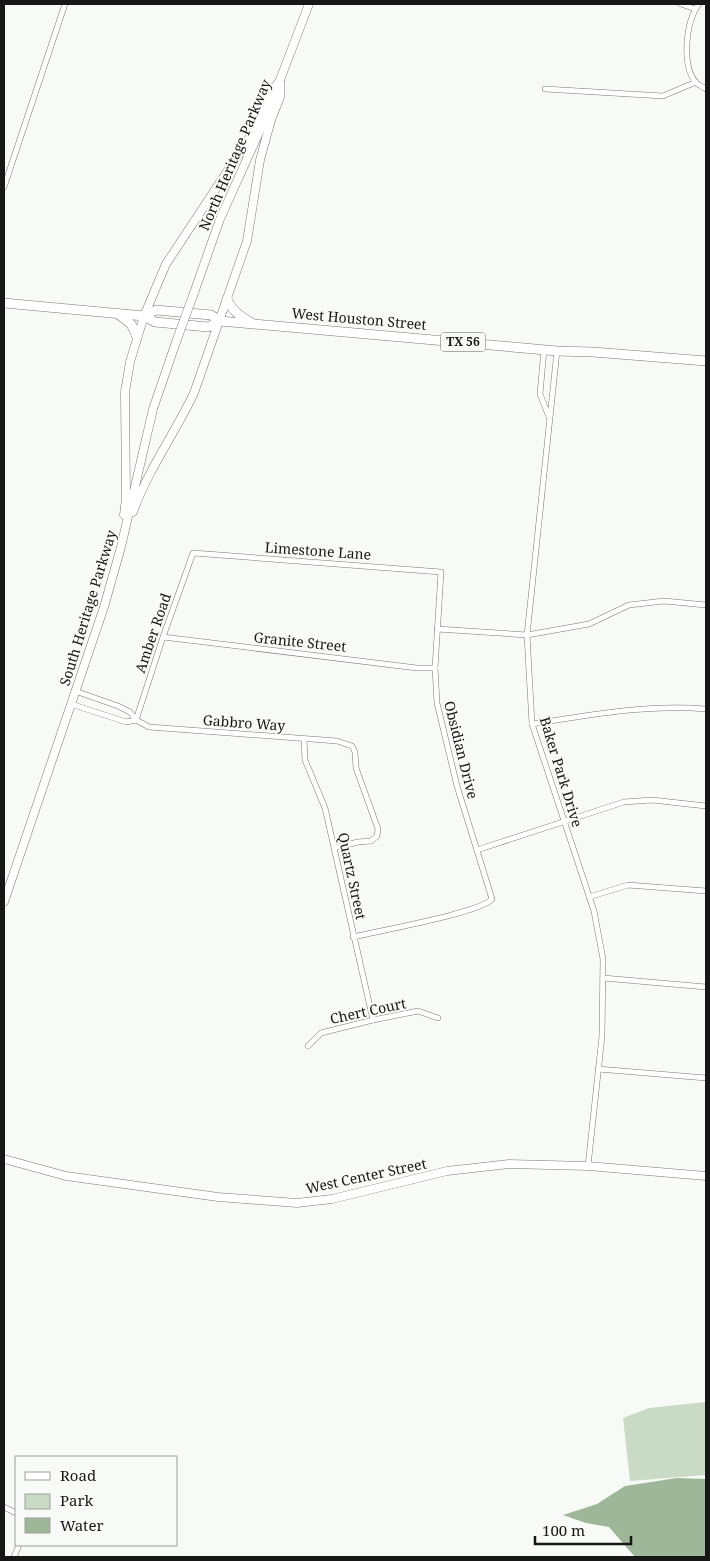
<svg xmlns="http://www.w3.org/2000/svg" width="710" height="1561" viewBox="0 0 710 1561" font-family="'Noto Serif',serif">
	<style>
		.green { fill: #c9dbc5 }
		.water { fill: #9eb799 }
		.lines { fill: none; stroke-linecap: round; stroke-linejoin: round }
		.street-casing { stroke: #777976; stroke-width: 6 }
		.secondary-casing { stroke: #777976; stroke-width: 9 }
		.primary-casing { stroke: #777976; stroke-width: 10 }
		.street { stroke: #fff; stroke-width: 5 }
		.secondary { stroke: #fff; stroke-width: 8 }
		.primary { stroke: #fff; stroke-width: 9 }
		.secondary-bridge-casing { stroke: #777976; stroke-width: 9; stroke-linecap: butt }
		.secondary-bridge { stroke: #fff; stroke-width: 8 }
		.labels { text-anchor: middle; stroke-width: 4; stroke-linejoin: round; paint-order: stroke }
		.shield { fill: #f8faf7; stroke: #5a5b5a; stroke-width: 1 }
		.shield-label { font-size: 12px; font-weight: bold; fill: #161716 }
		.street-label { font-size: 14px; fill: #161716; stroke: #f8faf7 }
	</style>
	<rect width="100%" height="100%" fill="#f8faf7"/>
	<!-- green -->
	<polygon class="green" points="706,1402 706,1475 630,1481 623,1418 649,1408"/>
	<!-- water -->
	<polygon class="water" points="677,1478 706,1479 706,1557 635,1557 609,1527 586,1523 563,1515 597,1504 625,1486"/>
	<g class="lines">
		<!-- street casing -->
		<g class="street-casing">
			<g id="street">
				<polyline points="681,4 695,9"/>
				<path d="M699,4C686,21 681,65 696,83C699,85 703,87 706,89"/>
				<polyline points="545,89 663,96 696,82"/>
				<polyline points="4,187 65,4"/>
				<polyline points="544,349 540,394 549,417"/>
				<polyline points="557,351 527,635 532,724 594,911 603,959 602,1036 588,1166"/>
				<polyline points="437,629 527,635 589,624 629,605 664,601 706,605"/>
				<polyline points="163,637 417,668 435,668"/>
				<polyline points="75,691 118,706 130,712 136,720 149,727 337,741 352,746 355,752 356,768 378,829 377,836 371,841 358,842 334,848"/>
				<polyline points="71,704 126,722 136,720"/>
				<path d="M136,720L163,637L193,553L441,572L435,668L437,703L457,786L492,899C480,913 377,931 353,937"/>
				<path d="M532,724C589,715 648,704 706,709"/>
				<polyline points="304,739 305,760 325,808 373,1020"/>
				<polyline points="477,850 624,802 652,800 706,806"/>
				<polyline points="589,897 628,885 706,891"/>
				<polyline points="603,978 706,987"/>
				<polyline points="308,1046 321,1033 373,1020 418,1011 438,1018"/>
				<polyline points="598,1069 706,1078"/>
				<polyline points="4,1507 16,1513"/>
				<polyline points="14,1557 19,1545"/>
			</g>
		</g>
		<!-- secondary casing -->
		<g class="secondary-casing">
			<g id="secondary">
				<polyline points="194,293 220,219 265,119 309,4"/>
				<path d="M133,512C148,470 175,433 194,393L247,241L260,160L271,120L280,97V81"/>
				<polyline points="124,515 126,498 125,392 130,362 144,316 166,264 248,140 257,124 269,93 280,81"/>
				<polyline points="4,902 104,607 121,547 153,409 176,342"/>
				<polyline points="4,1159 66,1176 218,1197 297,1203 332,1199 447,1171 509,1164 588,1166 706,1176"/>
			</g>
		</g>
		<!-- primary casing -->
		<g class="primary-casing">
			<g id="primary">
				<path d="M227,299C233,312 240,316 252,323"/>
				<polyline points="4,303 144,316 155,322 208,327 220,321 557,351 593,352 706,361"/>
				<polyline points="118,314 131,324 137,337"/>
				<polyline points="144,316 156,310 211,315 220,321"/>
			</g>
		</g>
		<!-- street -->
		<use href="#street" class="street"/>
		<!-- secondary -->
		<use href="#secondary" class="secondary"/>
		<!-- primary -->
		<use href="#primary" class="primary"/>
		<!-- secondary-bridge casing -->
		<g class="secondary-bridge-casing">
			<polyline id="secondary-bridge" points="176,342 194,293"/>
		</g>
		<!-- secondary-bridge -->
		<use href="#secondary-bridge" class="secondary-bridge"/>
	</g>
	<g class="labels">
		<!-- shield labels -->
		<rect class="shield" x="440.5" y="332.5" width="45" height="19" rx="4"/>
		<g class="shield-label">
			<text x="463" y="346">TX 56</text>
		</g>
		<!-- street labels -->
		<g class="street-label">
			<text transform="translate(235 155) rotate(-67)" y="5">North Heritage Parkway</text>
			<text transform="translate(359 319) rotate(5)" y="5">West Houston Street</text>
			<text transform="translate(318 551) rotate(4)" y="5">Limestone Lane</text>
			<text transform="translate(88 608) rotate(-73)" y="5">South Heritage Parkway</text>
			<text transform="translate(153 633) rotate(-71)" y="5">Amber Road</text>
			<text transform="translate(300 642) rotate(6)" y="5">Granite Street</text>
			<text transform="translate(244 723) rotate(4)" y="5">Gabbro Way</text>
			<text transform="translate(461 750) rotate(76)" y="5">Obsidian Drive</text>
			<text transform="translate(561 772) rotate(73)" y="5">Baker Park Drive</text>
			<text transform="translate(352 876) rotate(78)" y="5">Quartz Street</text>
			<text transform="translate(368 1011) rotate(-12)" y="5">Chert Court</text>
			<text transform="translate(366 1176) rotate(-12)" y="5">West Center Street</text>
		</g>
	</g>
	<!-- border -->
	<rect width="710" height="1561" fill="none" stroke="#161716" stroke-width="10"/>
	<!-- legend -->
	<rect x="15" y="1456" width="162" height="90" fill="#f8faf7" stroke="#9e9f9d"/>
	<rect x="25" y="1472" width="25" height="8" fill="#ffffff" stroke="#9e9f9d"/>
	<text x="60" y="1481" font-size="15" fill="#161716">Road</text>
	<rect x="25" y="1494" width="25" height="15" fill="#c9dbc5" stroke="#9e9f9d"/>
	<text x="60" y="1506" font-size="15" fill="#161716">Park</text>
	<rect x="25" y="1518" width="25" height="15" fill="#9eb799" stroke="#9e9f9d"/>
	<text x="60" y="1531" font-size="15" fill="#161716">Water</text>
	<!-- scale -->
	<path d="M535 1536v8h96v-8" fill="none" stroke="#161716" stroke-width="2.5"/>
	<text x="542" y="1536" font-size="15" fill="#161716" stroke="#f8faf7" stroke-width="4" paint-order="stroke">100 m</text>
</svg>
